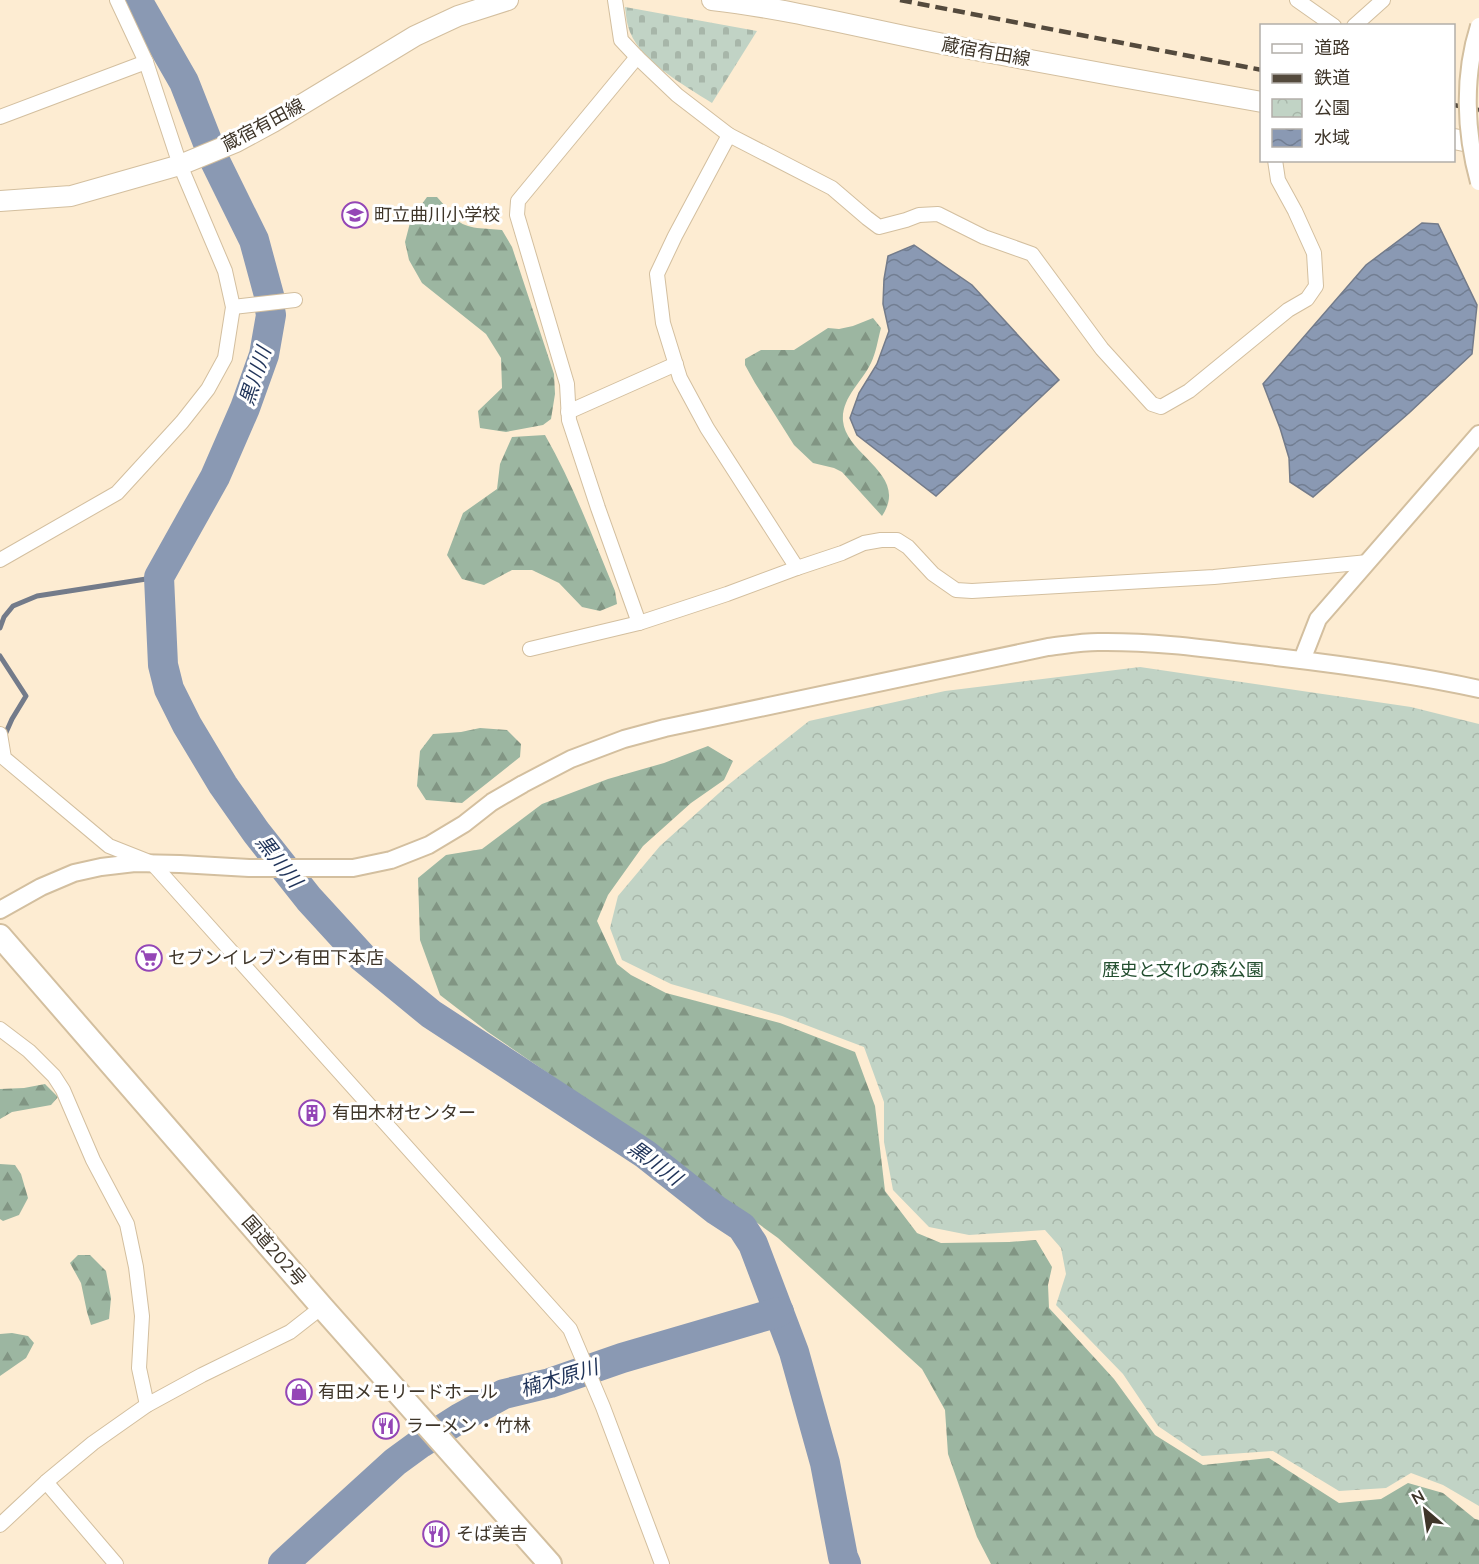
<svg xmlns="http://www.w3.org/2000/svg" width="1479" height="1564" viewBox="0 0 1479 1564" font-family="'Nunito Sans','Noto Sans JP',sans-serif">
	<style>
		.forest { fill: url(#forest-firs) }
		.cemetery { fill: url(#cemetery-stones) }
		.park { fill: url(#park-crowns) }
		.water { fill: url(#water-waves); stroke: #737b8a; stroke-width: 1.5 }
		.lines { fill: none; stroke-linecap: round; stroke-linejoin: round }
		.stream { stroke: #737b8a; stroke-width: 5 }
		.river { stroke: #8a99b3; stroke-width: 30 }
		.minor-casing { stroke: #d3bf9f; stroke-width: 16 }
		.tertiary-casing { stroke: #d3bf9f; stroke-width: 20 }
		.secondary-casing { stroke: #d3bf9f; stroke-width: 22 }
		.trunk-casing { stroke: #d3bf9f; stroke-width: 26 }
		.minor { stroke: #fff; stroke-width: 14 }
		.tertiary { stroke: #fff; stroke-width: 16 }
		.secondary { stroke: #fff; stroke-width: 20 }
		.trunk { stroke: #fff; stroke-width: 22 }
		.rail { stroke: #544a3d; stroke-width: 4.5; stroke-dasharray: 12 6; stroke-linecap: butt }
		.tertiary-bridge-casing { stroke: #d3bf9f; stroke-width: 20; stroke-linecap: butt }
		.tertiary-bridge { stroke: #fff; stroke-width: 16 }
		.labels { text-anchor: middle; stroke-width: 6; stroke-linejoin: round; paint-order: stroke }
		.street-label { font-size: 18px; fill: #3e3529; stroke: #fff }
		.poi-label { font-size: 18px; fill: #3e3529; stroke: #fff; text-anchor: start }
		.park-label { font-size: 18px; fill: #234e2f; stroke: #fff }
		.water-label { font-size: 20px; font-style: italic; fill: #1f3359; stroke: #fff }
	</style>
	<defs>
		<pattern id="forest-firs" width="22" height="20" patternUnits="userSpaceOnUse" patternTransform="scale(1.5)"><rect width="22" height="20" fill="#9cb6a1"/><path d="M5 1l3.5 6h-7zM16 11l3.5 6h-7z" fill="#819583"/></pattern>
		<pattern id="cemetery-stones" width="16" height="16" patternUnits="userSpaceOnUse" patternTransform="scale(1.5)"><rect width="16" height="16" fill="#c1d3c5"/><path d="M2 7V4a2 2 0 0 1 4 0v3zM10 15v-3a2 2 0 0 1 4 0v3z" fill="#a7b6a9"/></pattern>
		<pattern id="park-crowns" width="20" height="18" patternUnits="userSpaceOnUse" patternTransform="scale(1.5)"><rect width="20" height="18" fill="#c1d3c5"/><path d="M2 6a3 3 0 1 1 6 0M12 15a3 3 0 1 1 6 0" fill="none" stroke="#a7b6a9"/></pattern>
		<pattern id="water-waves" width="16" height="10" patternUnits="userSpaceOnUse" patternTransform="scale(1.5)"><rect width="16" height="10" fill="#8a99b3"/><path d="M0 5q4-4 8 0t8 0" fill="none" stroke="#727e92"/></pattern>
	</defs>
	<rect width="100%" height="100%" fill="#fdecd2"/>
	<!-- forest -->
	<g class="forest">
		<path d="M427,197H437C444,204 449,212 456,219C466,230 487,228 502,230L512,247L554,374L555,394L551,419L543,425L506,432L480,428L478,411L502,388L501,358L486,334L422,283L409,260L405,242L411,219Z"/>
		<path d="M873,318L881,328C878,339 876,353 871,363C862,382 841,398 843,421C846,456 910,474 882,516L842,472L834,468L813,463L794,445L755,383L745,365V359L761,350H794L828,328L839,329L853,326Z"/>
		<path d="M545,435C573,484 593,538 615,591L617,604L600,611L582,607L559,583L532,570H512L484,585L462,579L447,555L463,513L497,489L500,464L512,437Z"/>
		<polygon points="480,728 507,730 521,744 520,757 462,803 426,800 417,786 420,751 433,734 461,732"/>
		<polygon points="708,746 733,761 724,780 691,803 643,846 608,895 597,921 617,964 631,975 666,993 780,1023 855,1052 875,1106 885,1191 917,1233 941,1243 1009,1242 1036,1240 1052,1267 1048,1285 1049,1308 1114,1379 1155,1435 1203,1465 1269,1458 1339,1503 1381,1499 1408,1483 1443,1493 1475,1519 1479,1520 1479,1564 991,1564 977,1537 948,1454 945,1410 922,1369 778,1238 599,1108 488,1032 440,995 420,940 418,878 446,855 482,849 542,804 608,779 664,763"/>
		<polygon points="45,1084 58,1097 51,1105 12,1112 0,1119 0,1089 24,1088"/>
		<polygon points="0,1164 15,1165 21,1174 28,1198 19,1215 3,1221 0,1219"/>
		<polygon points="78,1255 90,1255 106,1271 111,1298 109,1319 91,1325 87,1312 81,1283 70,1263"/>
		<polygon points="12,1333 28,1336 34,1343 26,1358 0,1376 0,1334"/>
	</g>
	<!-- cemetery -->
	<path class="cemetery" d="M625,7L757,31L712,103C684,85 636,59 628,26C626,20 626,13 625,7Z"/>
	<!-- park -->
	<polygon class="park" points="1140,667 1411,707 1479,724 1479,1506 1443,1485 1411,1473 1386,1488 1339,1491 1273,1451 1202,1456 1158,1426 1123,1374 1056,1305 1066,1274 1061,1248 1045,1230 969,1235 929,1227 893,1190 884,1142 884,1102 864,1047 782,1016 671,984 622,960 610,928 618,896 660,846 728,785 809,721 945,691"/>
	<!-- water -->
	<g class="water">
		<polygon points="1422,223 1438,224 1477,305 1472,354 1409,413 1313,497 1290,482 1289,458 1280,428 1263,384 1366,265"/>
		<polygon points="914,245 972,285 1059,380 936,496 857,435 850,418 859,393 877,364 889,331 883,304 884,279 888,256"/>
	</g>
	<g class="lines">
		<!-- stream -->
		<g class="stream">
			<polyline points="0,628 4,617 13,606 37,596 159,577"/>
			<polyline points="0,656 26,696 12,719 4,737"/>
		</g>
		<!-- river -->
		<g class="river">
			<polyline points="137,0 184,82 215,161 254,240 270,299 269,304 271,315 264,355 245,408 215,477 159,577 163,665 169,689 187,725 223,785 256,832 309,899 363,958 431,1014 645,1154 716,1210 742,1227 753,1244 794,1352 825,1463 843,1557 846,1564"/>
			<polyline points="283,1564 395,1462 421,1443 460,1418 504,1394 550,1383 622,1358 779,1312"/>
		</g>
		<!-- minor casing -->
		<g class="minor-casing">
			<g id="minor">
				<polyline points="1297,0 1334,26"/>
				<polyline points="1354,26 1383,0"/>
				<polyline points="637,57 518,201 517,215 567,384 569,420 598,508 639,623"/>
				<polyline points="0,117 146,62"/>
				<polyline points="729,135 832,188 867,218 879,227 906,220 919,215 938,214 984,237 1032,254 1102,349 1152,404 1161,407 1189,391 1288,310 1307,299 1316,286 1314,253 1295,211 1278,180 1275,160"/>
				<polyline points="233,307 295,300"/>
				<polyline points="568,412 676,364"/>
				<polyline points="0,560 117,493 182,422 208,389 225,358 233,307 225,271 180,165 146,62 117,0"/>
				<polyline points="797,568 842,553 864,543 881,540 897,540 908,547 933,574 956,590 972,591 1214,577 1368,562"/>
				<polyline points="530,649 639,623 727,594 797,568 707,428 680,378 663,323 657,274 675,236 729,135 677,95 637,57 621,40 615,0"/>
				<polyline points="0,734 4,758 109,846 152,863 570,1329 603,1407 662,1564"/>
				<polyline points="0,1029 29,1051 54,1076 63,1090 93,1160 127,1224 136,1267 142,1316 139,1368 147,1405"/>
				<polyline points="46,1482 116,1564"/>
				<polyline points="0,1525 46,1482 93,1443 147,1405 202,1375 290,1332 322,1307"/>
			</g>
		</g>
		<!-- tertiary casing -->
		<g class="tertiary-casing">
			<g id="tertiary">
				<polyline points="1302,660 1318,619 1479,434"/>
				<path d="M0,910L41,887L74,873L101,867L135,863L180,864L249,868H353L391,860L429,845L464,824L492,802L523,784L571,759L624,739L665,728L1048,647C1065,645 1081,642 1098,642C1158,641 1217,650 1276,657C1344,665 1412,674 1479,689"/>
			</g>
		</g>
		<!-- secondary casing -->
		<g class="secondary-casing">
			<g id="secondary">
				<path d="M712,0C791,9 870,30 948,45C1053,65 1157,83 1262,102"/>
				<polyline points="1454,139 1479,144"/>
				<polyline points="0,201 71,196 180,165 236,142 273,122 415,36 458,16 508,0"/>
			</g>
		</g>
		<!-- trunk casing -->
		<g class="trunk-casing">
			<polyline id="trunk" points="0,936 322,1307 550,1564"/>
		</g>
		<!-- minor -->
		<use href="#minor" class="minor"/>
		<!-- tertiary -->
		<use href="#tertiary" class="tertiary"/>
		<!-- secondary -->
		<use href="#secondary" class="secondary"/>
		<!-- trunk -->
		<use href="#trunk" class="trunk"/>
		<!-- rail -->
		<g class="rail">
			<polyline points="900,0 1262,70"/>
			<polyline points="1454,105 1479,110"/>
		</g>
		<!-- tertiary-bridge casing -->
		<g class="tertiary-bridge-casing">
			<path id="tertiary-bridge" d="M1479,26C1463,76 1465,132 1479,182"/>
		</g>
		<!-- tertiary-bridge -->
		<use href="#tertiary-bridge" class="tertiary-bridge"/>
	</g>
	<!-- icons -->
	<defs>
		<g id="school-ring" transform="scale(1.35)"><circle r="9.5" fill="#fff" stroke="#9446b6" stroke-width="1.5"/><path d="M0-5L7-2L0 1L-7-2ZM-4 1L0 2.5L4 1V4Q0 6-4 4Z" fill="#9446b6"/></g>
		<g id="supermarket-ring" transform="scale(1.35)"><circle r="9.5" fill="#fff" stroke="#9446b6" stroke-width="1.5"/><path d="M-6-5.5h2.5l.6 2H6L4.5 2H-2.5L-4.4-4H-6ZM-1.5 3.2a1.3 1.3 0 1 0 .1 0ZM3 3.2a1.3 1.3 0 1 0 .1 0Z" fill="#9446b6"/></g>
		<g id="building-ring" transform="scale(1.35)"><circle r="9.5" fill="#fff" stroke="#9446b6" stroke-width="1.5"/><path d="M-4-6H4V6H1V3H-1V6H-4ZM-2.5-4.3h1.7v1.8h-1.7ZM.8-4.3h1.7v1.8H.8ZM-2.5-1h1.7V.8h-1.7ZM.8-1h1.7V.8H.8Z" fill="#9446b6"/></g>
		<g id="shop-ring" transform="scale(1.35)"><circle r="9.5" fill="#fff" stroke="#9446b6" stroke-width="1.5"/><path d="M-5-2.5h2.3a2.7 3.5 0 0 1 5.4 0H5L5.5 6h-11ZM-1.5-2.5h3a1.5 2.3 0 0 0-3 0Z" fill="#9446b6"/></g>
		<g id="restaurant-ring" transform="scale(1.35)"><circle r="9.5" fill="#fff" stroke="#9446b6" stroke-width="1.5"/><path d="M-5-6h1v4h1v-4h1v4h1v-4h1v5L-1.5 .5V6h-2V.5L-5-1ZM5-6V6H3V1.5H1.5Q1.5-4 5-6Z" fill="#9446b6"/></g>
	</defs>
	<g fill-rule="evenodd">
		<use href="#school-ring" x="355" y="215"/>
		<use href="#supermarket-ring" x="149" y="958"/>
		<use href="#building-ring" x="312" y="1113"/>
		<use href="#shop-ring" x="299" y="1392"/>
		<use href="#restaurant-ring" x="386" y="1426"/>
		<use href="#restaurant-ring" x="436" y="1534"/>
	</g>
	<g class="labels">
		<!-- street labels -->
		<g class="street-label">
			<text transform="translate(986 52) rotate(10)" y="6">蔵宿有田線</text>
			<text transform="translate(263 125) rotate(-28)" y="6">蔵宿有田線</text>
			<text transform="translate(274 1251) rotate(49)" y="6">国道202号</text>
		</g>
		<!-- poi labels -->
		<g class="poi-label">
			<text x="374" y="221">町立曲川小学校</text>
			<text x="168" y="964">セブンイレブン有田下本店</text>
			<text x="332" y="1119">有田木材センター</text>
			<text x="318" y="1398">有田メモリードホール</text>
			<text x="406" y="1432">ラーメン・竹林</text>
			<text x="456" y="1540">そば美吉</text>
		</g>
		<!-- park labels -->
		<g class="park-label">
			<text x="1183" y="976">歴史と文化の森公園</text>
		</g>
		<!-- water labels -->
		<g class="water-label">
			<text transform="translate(255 376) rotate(-72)" y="7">黒川川</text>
			<text transform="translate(279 861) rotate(52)" y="7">黒川川</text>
			<text transform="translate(655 1163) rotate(36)" y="7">黒川川</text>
			<text transform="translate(559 1378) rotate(-17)" y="7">楠木原川</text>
		</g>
	</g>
	<!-- legend -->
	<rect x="1260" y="24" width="195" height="138" fill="#ffffff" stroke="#b2aea9" stroke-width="1.5"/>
	<rect x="1272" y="44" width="30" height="9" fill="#ffffff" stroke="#b2aea9" stroke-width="1.5"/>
	<text x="1314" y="54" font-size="18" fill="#3e3529">道路</text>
	<rect x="1272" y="74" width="30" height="9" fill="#544a3d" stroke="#b2aea9" stroke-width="1.5"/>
	<text x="1314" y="84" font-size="18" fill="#3e3529">鉄道</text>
	<rect x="1272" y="99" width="30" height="18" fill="url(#park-crowns)" stroke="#b2aea9" stroke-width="1.5"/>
	<text x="1314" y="114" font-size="18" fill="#3e3529">公園</text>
	<rect x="1272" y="129" width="30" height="18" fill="url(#water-waves)" stroke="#b2aea9" stroke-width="1.5"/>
	<text x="1314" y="144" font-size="18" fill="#3e3529">水域</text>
	<!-- north arrow -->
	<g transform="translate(1425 1510) rotate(331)" stroke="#ffffff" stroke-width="4.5" paint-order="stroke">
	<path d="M0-4.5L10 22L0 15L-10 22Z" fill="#3e3529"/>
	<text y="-9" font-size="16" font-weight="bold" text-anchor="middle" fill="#3e3529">N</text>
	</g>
</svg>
